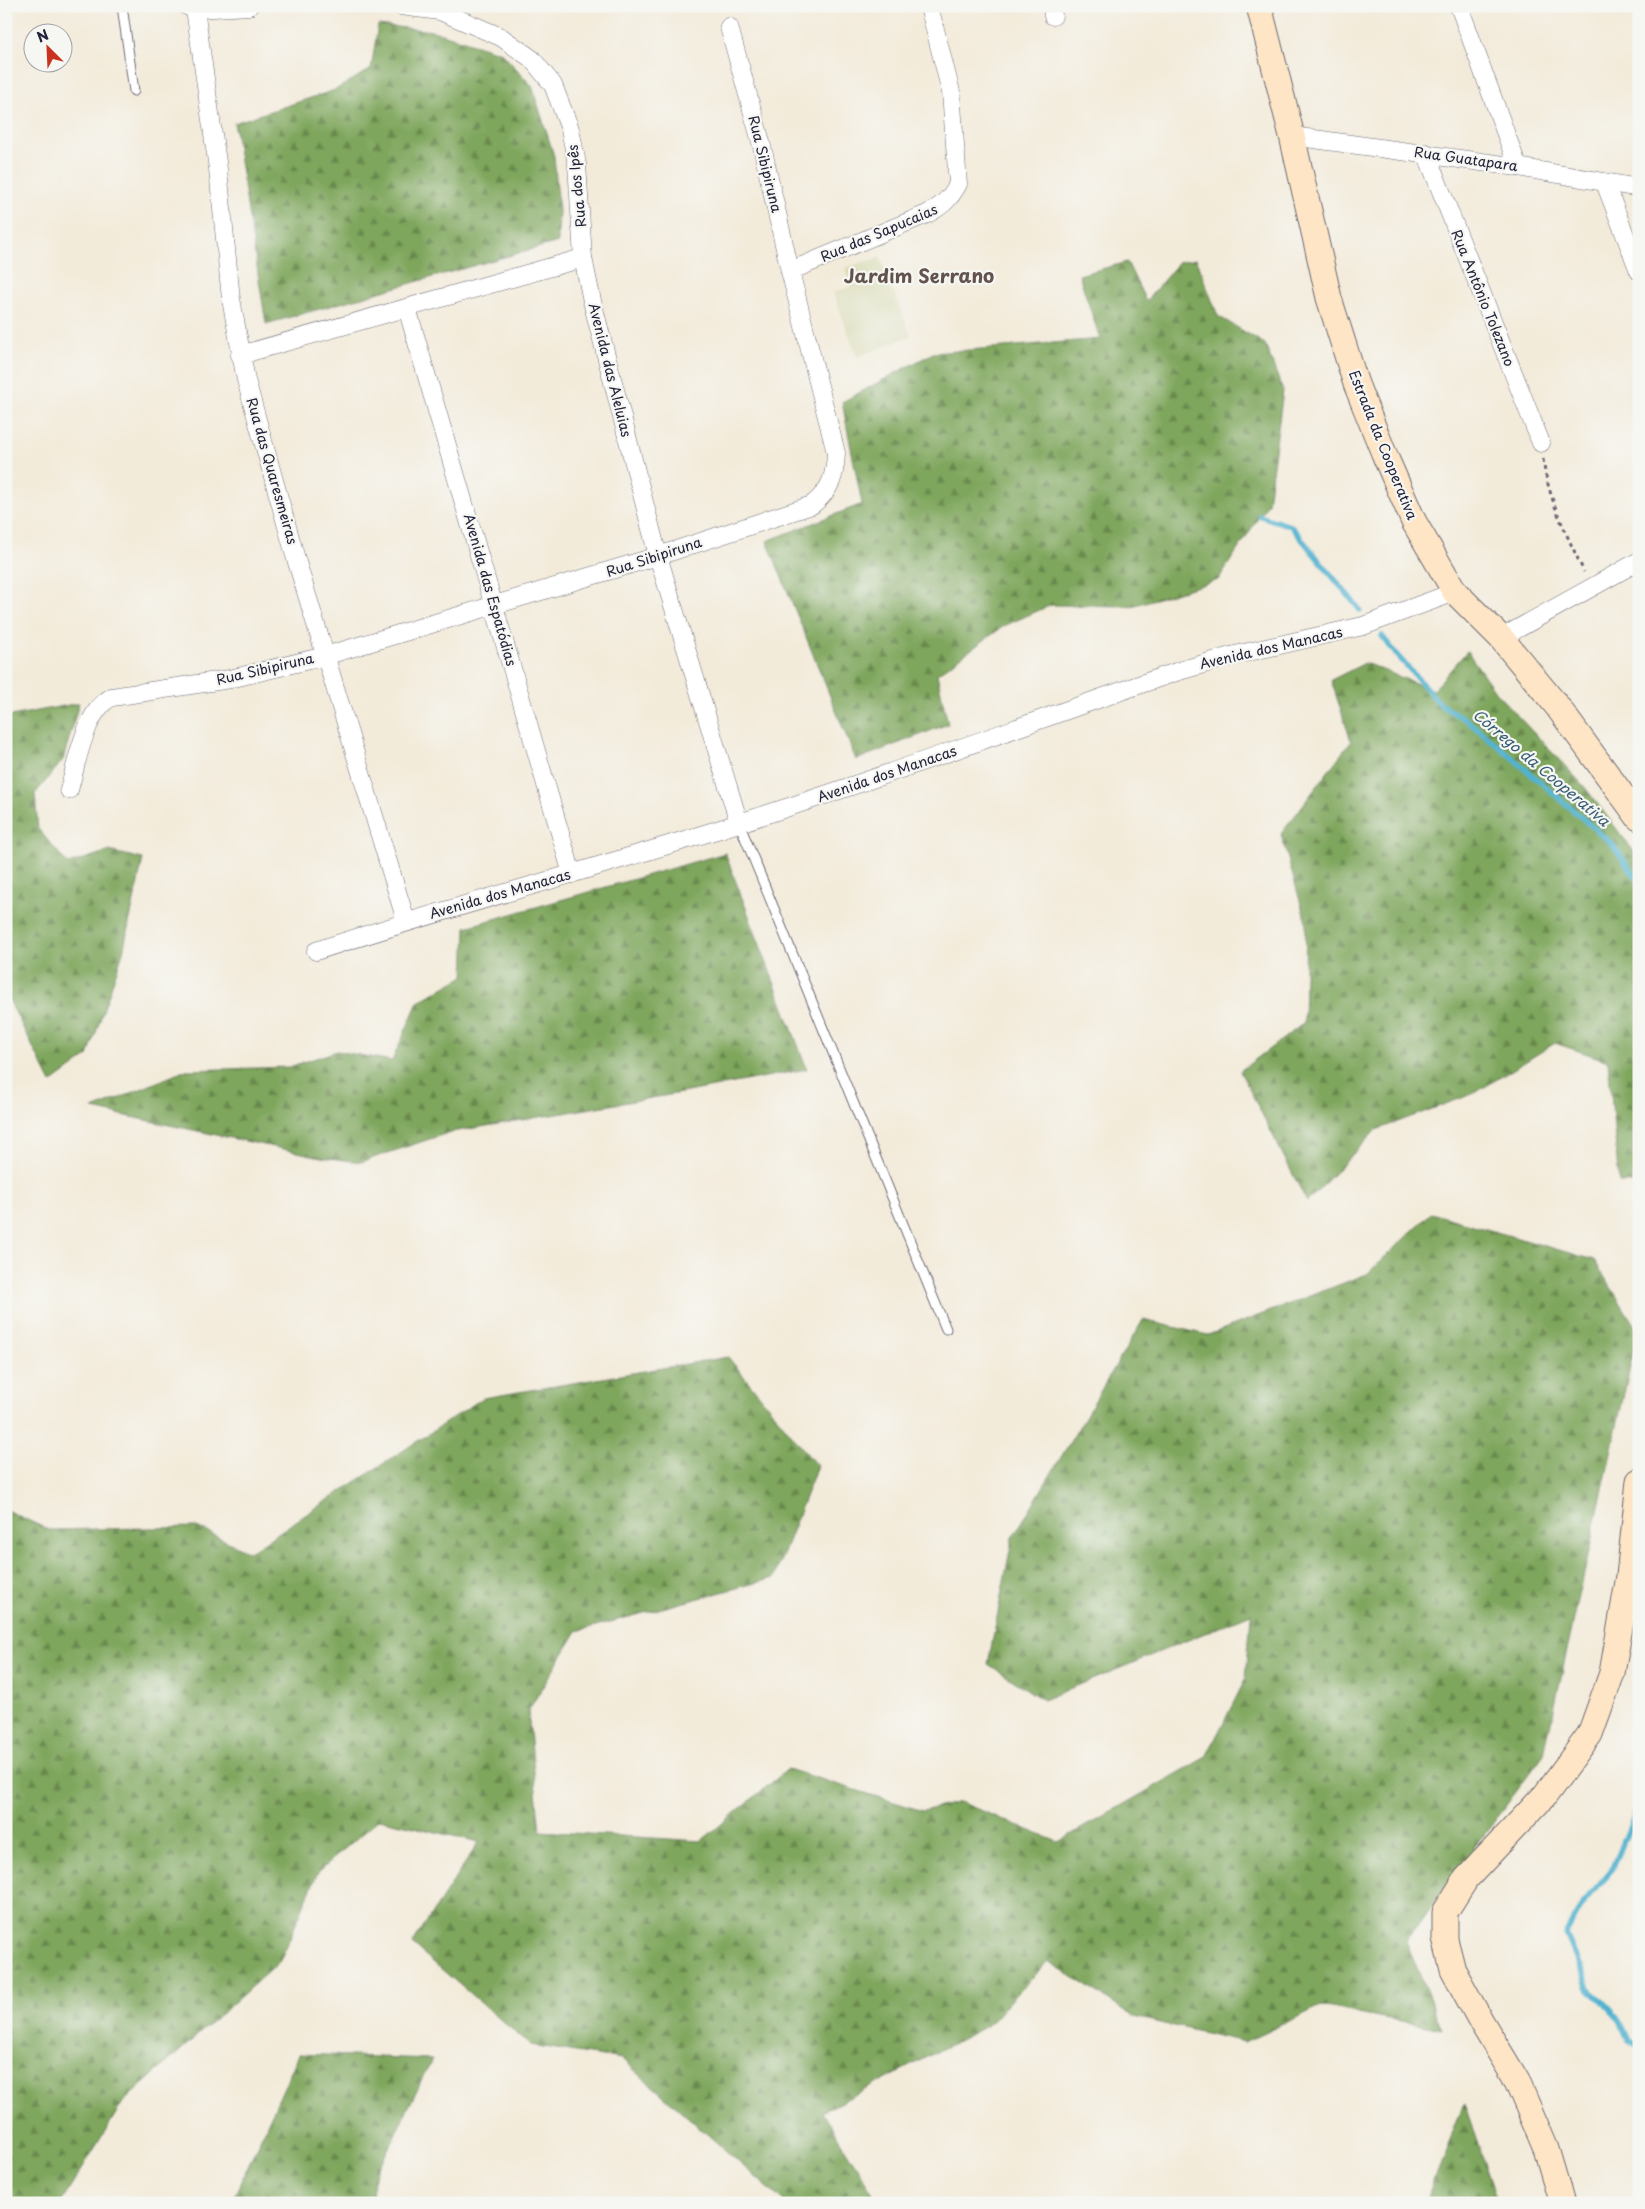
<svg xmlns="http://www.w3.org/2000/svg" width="1645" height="2209" viewBox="0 0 1645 2209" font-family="'Playpen Sans',sans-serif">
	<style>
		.built { fill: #dddebc }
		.forest { fill: url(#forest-firs); stroke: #50644c }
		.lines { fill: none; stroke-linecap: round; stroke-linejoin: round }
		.stream { stroke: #51b3d0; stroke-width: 5.5 }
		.service-casing { stroke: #6b6873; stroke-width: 11 }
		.minor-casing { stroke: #6b6873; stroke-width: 19 }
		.secondary-casing { stroke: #6b6873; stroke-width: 27 }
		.path { stroke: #6b6873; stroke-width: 3; stroke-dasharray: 4 4; stroke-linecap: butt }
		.service { stroke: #fff; stroke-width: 9 }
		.minor { stroke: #fff; stroke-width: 18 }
		.secondary { stroke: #fde5c5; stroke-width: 25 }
		.labels { text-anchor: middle; stroke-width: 4.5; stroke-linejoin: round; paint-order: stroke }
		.street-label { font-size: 14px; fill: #22223b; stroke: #f6f6f2 }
		.water-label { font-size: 15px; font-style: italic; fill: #355c77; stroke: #f6f6f2 }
		.district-label { font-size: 19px; font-weight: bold; fill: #63534e; stroke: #f6f6f2 }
	</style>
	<defs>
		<pattern id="forest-firs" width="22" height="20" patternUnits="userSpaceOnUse" patternTransform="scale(1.25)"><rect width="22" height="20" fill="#7ea65c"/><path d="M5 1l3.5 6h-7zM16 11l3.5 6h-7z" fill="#67874d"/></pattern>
	</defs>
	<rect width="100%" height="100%" fill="#f6f6f2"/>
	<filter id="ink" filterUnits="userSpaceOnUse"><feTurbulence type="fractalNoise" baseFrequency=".02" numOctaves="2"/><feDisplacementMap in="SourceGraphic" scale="10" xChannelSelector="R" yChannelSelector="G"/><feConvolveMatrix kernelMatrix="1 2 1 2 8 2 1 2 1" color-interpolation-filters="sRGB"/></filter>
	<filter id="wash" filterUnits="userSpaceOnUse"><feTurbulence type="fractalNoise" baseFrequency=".0096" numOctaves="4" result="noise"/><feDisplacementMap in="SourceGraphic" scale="20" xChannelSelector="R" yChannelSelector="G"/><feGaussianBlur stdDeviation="1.12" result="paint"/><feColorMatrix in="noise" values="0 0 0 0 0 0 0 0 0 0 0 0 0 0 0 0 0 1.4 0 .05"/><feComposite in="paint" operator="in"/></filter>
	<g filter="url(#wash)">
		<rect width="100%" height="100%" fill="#f3ebda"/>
		<!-- built -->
		<polygon class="built" points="880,257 911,336 857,357 833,292 851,287 845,268"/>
		<!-- forest -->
		<g class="forest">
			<polygon points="378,25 433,31 502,53 532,86 554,156 559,210 558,242 266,324 234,123 335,90 371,69"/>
			<polygon points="1196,259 1218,316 1265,344 1283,391 1268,503 1218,580 1132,606 1051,605 1004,626 937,674 948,724 856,760 767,541 862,504 842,402 933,353 1100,339 1079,275 1127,262 1146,301 1179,262"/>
			<polygon points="1467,651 1497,694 1583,785 1639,858 1639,1183 1619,1183 1608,1061 1555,1043 1475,1093 1376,1130 1307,1202 1240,1071 1304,1023 1306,922 1281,834 1351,741 1331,680 1365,663 1433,690"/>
			<polygon points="79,703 63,760 35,794 38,829 68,864 109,851 143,859 123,952 88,1056 51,1083 6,994 6,717"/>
			<polygon points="725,853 807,1069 693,1091 451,1132 361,1162 321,1157 93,1109 186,1070 289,1067 337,1051 392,1061 418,1002 464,976 466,927"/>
			<polygon points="1431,1213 1594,1260 1638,1331 1544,1754 1406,1941 1442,2029 1321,2006 1245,2042 1134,2017 1048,1961 988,2025 822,2112 879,2203 785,2203 622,2059 530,2045 412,1944 479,1842 379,1819 318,1872 280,1961 123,2102 61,2203 6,2203 6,1510 49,1530 197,1527 249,1552 483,1398 728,1357 817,1466 774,1578 577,1631 528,1711 540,1831 701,1841 788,1769 923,1811 960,1802 1058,1842 1206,1757 1246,1678 1251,1614 1043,1700 988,1664 1012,1539 1143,1320 1208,1335 1367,1274"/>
			<polygon points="299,2054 432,2059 373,2180 372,2203 231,2203"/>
			<polygon points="1464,2104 1498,2203 1425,2203"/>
		</g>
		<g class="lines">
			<!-- stream -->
			<g class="stream">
				<polyline points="1260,516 1291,526 1360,610"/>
				<polyline points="1382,636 1396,654 1442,706 1465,719 1502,749 1611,843 1639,881"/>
				<polyline points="1639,1793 1635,1814 1613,1868 1581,1906 1566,1934 1589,1988 1620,2021 1629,2041 1639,2046"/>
			</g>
		</g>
	</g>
	<g filter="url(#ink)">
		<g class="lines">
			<!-- service casing -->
			<g class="service-casing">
				<g id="service">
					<polyline points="122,6 134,91"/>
					<polyline points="739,823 946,1329"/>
				</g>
			</g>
			<!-- minor casing -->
			<g class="minor-casing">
				<g id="minor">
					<polyline points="187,6 195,9 249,6"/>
					<polyline points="401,6 440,11 501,37 532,59 553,85 570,129 577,164 583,258 592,301 658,556 739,823"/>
					<polyline points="1052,6 1053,16"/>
					<polyline points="1459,6 1518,167"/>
					<polyline points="195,9 218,169 231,299 246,380 296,559 406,921"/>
					<polyline points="1292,136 1518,167 1639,188"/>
					<polyline points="1426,153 1541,443"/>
					<polyline points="1605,183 1639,271"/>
					<path d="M790,271L927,214C942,206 950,199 958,184L951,92L929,6"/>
					<polyline points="407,308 572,874"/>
					<polyline points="240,355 583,258"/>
					<polyline points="1501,638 1639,561"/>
					<path d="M69,790C77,763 85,710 112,697L230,679L325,656L658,556L812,505C831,490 835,476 836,453L790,271L761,142L729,27"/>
					<path d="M316,951C456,905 599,868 739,823C887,777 1032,721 1179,671L1231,656L1363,626L1455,592"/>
				</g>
			</g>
			<!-- secondary casing -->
			<g class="secondary-casing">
				<g id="secondary">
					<polyline points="1259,6 1292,136 1329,298 1356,384 1385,456 1414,522 1455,592 1501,638 1557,706 1639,818"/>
					<polyline points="1562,2203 1546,2149 1517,2081 1482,2023 1453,1970 1445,1939 1445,1912 1466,1879 1546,1794 1590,1734 1612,1673 1629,1576 1639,1481"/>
				</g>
			</g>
			<!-- path -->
			<path class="path" d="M1543,459C1548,499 1567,535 1584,572"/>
			<!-- service -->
			<use href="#service" class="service"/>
			<!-- minor -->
			<use href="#minor" class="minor"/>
			<!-- secondary -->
			<use href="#secondary" class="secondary"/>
		</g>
	</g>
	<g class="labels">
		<!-- street labels -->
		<g class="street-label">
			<text transform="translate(1466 159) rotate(8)" y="5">Rua Guatapara</text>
			<text transform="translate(765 164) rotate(76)" y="5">Rua Sibipiruna</text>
			<text transform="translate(577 186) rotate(-96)" y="5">Rua dos Ipês</text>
			<text transform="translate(879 233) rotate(-23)" y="5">Rua das Sapucaias</text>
			<text transform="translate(1483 298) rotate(68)" y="5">Rua Antônio Tolezano</text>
			<text transform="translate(610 370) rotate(76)" y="5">Avenida das Aleluias</text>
			<text transform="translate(1383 445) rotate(68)" y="5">Estrada da Cooperativa</text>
			<text transform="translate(272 471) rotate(74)" y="5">Rua das Quaresmeiras</text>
			<text transform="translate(654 557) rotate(-18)" y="5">Rua Sibipiruna</text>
			<text transform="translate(490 590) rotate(74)" y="5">Avenida das Espatódias</text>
			<text transform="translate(1271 648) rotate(-13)" y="5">Avenida dos Manacas</text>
			<text transform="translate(265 669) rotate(-13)" y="5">Rua Sibipiruna</text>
			<text transform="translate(887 774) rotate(-19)" y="5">Avenida dos Manacas</text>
			<text transform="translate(500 894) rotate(-16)" y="5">Avenida dos Manacas</text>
		</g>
		<!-- water labels -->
		<g class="water-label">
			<text transform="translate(1541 768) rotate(40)" y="5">Córrego da Cooperativa</text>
		</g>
		<!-- district labels -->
		<g class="district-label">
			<text x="919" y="283">Jardim Serrano</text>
		</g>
	</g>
	<!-- margin -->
	<rect width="1645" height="2209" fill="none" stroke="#f6f6f2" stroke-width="25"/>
	<!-- north arrow -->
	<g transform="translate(48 48) rotate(336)"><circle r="24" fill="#f6f6f2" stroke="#a1a1a9"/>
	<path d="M0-4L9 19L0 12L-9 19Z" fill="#c8321e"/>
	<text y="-8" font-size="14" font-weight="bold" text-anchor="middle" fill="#22223b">N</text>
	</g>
</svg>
